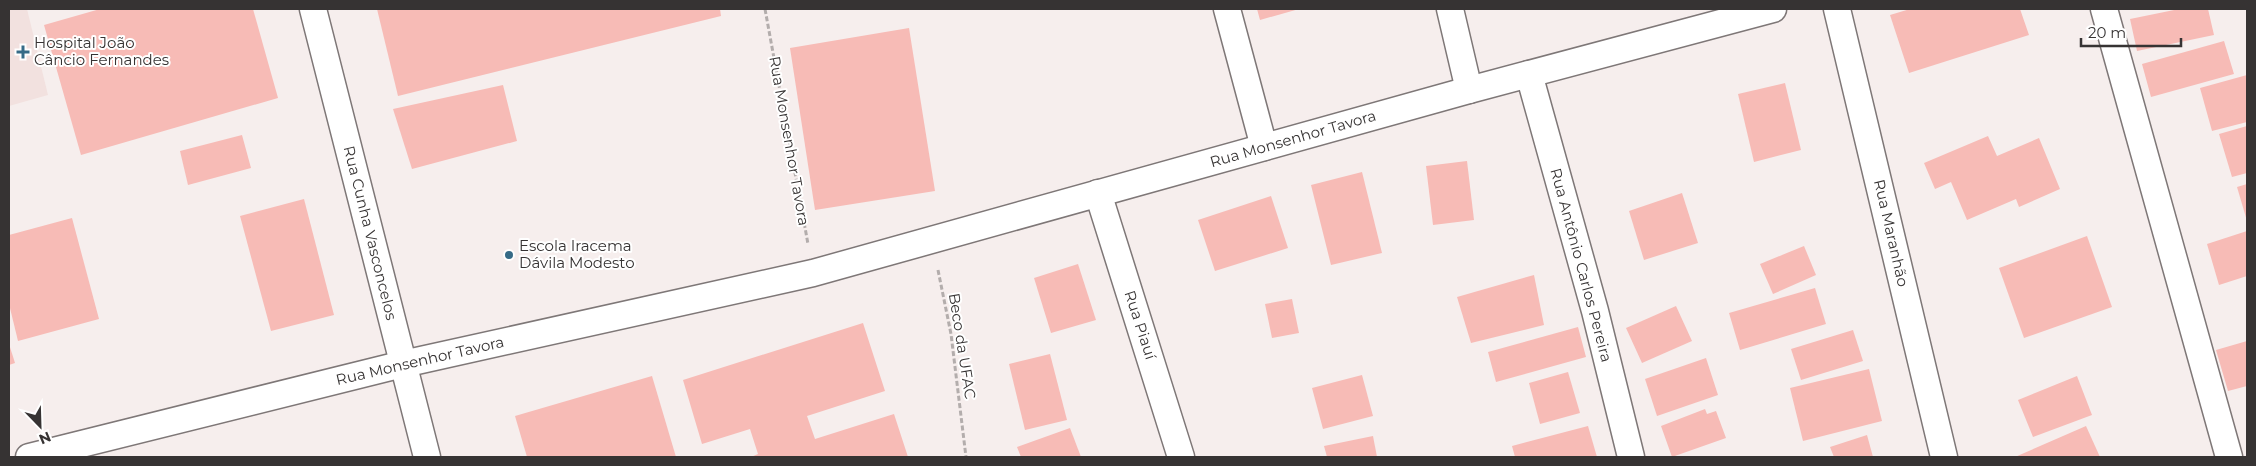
<svg xmlns="http://www.w3.org/2000/svg" width="2256" height="466" viewBox="0 0 2256 466" font-family="Montserrat,sans-serif">
	<style>
		.built { fill: #f2e1df }
		.building { fill: #f7bbb6 }
		.lines { fill: none; stroke-linecap: round; stroke-linejoin: round }
		.street-casing { stroke: #7e7777; stroke-width: 29 }
		.path { stroke: #b3adac; stroke-width: 3; stroke-dasharray: 5 2.5; stroke-linecap: butt }
		.street { stroke: #fff; stroke-width: 26 }
		.poi-dot { fill: #366b87; stroke: #fff; stroke-width: 2 }
		.labels { text-anchor: middle; stroke-width: 4; stroke-linejoin: round; paint-order: stroke }
		.poi-label { font-size: 15px; fill: #363333; stroke: #fff; text-anchor: start }
		.street-label { font-size: 15px; fill: #363333; stroke: #fff }
	</style>
	<rect width="100%" height="100%" fill="#f6eeed"/>
	<!-- built -->
	<polygon class="built" points="9,9 27,9 48,95 9,106"/>
	<!-- building -->
	<g class="building">
		<polygon points="100,9 253,9 278,98 81,155 44,25"/>
		<polygon points="377,9 720,9 721,16 398,96"/>
		<polygon points="1257,9 1299,9 1260,20"/>
		<polygon points="1910,9 2020,9 2029,35 1909,73 1890,15"/>
		<polygon points="2179,9 2208,9 2214,35 2137,51 2130,19"/>
		<polygon points="909,28 935,191 815,210 790,48"/>
		<polygon points="2224,41 2234,74 2151,97 2142,64"/>
		<polygon points="2247,75 2247,122 2212,131 2200,88"/>
		<polygon points="1785,83 1801,150 1754,162 1738,94"/>
		<polygon points="503,85 517,141 412,169 393,109"/>
		<polygon points="2247,126 2247,173 2232,177 2219,134"/>
		<polygon points="242,135 251,168 188,185 180,151"/>
		<polygon points="1988,136 1997,156 2039,138 2060,189 2019,207 2016,199 1967,220 1951,182 1935,189 1924,163"/>
		<polygon points="1467,161 1474,220 1433,225 1426,166"/>
		<polygon points="1362,172 1382,253 1331,265 1311,185"/>
		<polygon points="2247,184 2247,221 2237,187"/>
		<polygon points="1682,193 1698,243 1644,260 1629,211"/>
		<polygon points="1271,196 1288,248 1215,271 1198,220"/>
		<polygon points="304,199 334,315 271,331 240,216"/>
		<polygon points="72,218 99,319 18,341 9,304 9,235"/>
		<polygon points="2247,231 2247,276 2219,285 2207,244"/>
		<polygon points="2087,236 2112,307 2024,338 1999,268"/>
		<polygon points="1804,246 1816,275 1773,294 1760,264"/>
		<polygon points="1078,264 1096,320 1051,333 1034,278"/>
		<polygon points="1534,275 1544,325 1471,343 1457,297"/>
		<polygon points="1815,288 1826,324 1740,350 1729,313"/>
		<polygon points="1292,299 1299,333 1272,338 1265,304"/>
		<polygon points="1676,306 1692,341 1642,363 1626,328"/>
		<polygon points="863,323 885,391 807,416 815,439 894,414 908,457 751,457 758,454 750,429 702,444 683,380"/>
		<polygon points="1578,327 1586,357 1496,382 1488,352"/>
		<polygon points="1853,330 1863,361 1801,380 1791,349"/>
		<polygon points="2247,341 2247,386 2228,391 2216,350"/>
		<polygon points="9,344 15,363 9,365"/>
		<polygon points="1050,354 1067,420 1025,430 1009,364"/>
		<polygon points="1706,358 1718,395 1657,416 1645,379"/>
		<polygon points="1869,369 1882,421 1803,441 1790,388"/>
		<polygon points="1568,372 1580,413 1540,424 1529,383"/>
		<polygon points="1362,375 1373,416 1323,429 1312,388"/>
		<polygon points="652,376 676,457 527,457 515,416"/>
		<polygon points="2077,376 2092,415 2033,437 2018,400"/>
		<polygon points="1705,409 1707,414 1716,411 1726,438 1672,457 1661,426"/>
		<polygon points="1588,426 1597,457 1515,457 1512,446"/>
		<polygon points="2086,426 2100,457 2015,457"/>
		<polygon points="1070,428 1081,457 1021,457 1017,447"/>
		<polygon points="1867,435 1873,457 1834,457 1830,447"/>
		<polygon points="1373,436 1377,457 1327,457 1324,446"/>
	</g>
	<g class="lines">
		<!-- street casing -->
		<g class="street-casing">
			<g id="street">
				<polyline points="313,9 427,457"/>
				<polyline points="1227,9 1264,147"/>
				<polyline points="1450,9 1469,90"/>
				<polyline points="1837,9 1944,457"/>
				<polyline points="2104,9 2229,457"/>
				<polyline points="1529,74 1595,311 1631,457"/>
				<polyline points="1098,193 1181,457"/>
				<polyline points="29,457 403,364 813,273 1469,90 1773,9"/>
			</g>
		</g>
		<!-- path -->
		<g class="path">
			<polyline points="765,9 808,244"/>
			<polyline points="938,270 951,334 966,457"/>
		</g>
		<!-- street -->
		<use href="#street" class="street"/>
	</g>
	<!-- markers -->
	<g class="poi-dot">
		<path d="M20.5 44.5h5v5h5v5h-5v5h-5v-5h-5v-5h5z"/>
		<circle cx="509" cy="255" r="5"/>
	</g>
	<g class="labels">
		<!-- poi labels -->
		<g class="poi-label">
			<text x="34" y="48">Hospital João<tspan x="34" dy="17">Câncio Fernandes</tspan></text>
			<text x="519" y="251">Escola Iracema<tspan x="519" dy="17">Dávila Modesto</tspan></text>
		</g>
		<!-- street labels -->
		<g class="street-label">
			<text transform="translate(1293 139) rotate(-16)" y="5">Rua Monsenhor Tavora</text>
			<text transform="translate(789 141) rotate(80)" y="5">Rua Monsenhor Tavora</text>
			<text transform="translate(370 233) rotate(76)" y="5">Rua Cunha Vasconcelos</text>
			<text transform="translate(1891 233) rotate(77)" y="5">Rua Maranhão</text>
			<text transform="translate(1581 265) rotate(75)" y="5">Rua Antônio Carlos Pereira</text>
			<text transform="translate(1140 325) rotate(72)" y="5">Rua Piauí</text>
			<text transform="translate(962 346) rotate(81)" y="5">Beco da UFAC</text>
			<text transform="translate(420 361) rotate(-13)" y="5">Rua Monsenhor Tavora</text>
		</g>
	</g>
	<!-- border -->
	<rect width="2256" height="466" fill="none" stroke="#363333" stroke-width="20"/>
	<!-- north arrow -->
	<g transform="translate(40 426) rotate(157)" stroke="#ffffff" stroke-width="4" paint-order="stroke">
	<path d="M0-4L9 19L0 12L-9 19Z" fill="#363333"/>
	<text y="-8" font-size="14" font-weight="bold" text-anchor="middle" fill="#363333">N</text>
	</g>
	<!-- scale -->
	<path d="M2081 38v8h100v-8" fill="none" stroke="#363333" stroke-width="2.5"/>
	<text x="2088" y="38" font-size="15" fill="#363333" stroke="#ffffff" stroke-width="4" paint-order="stroke">20 m</text>
</svg>
